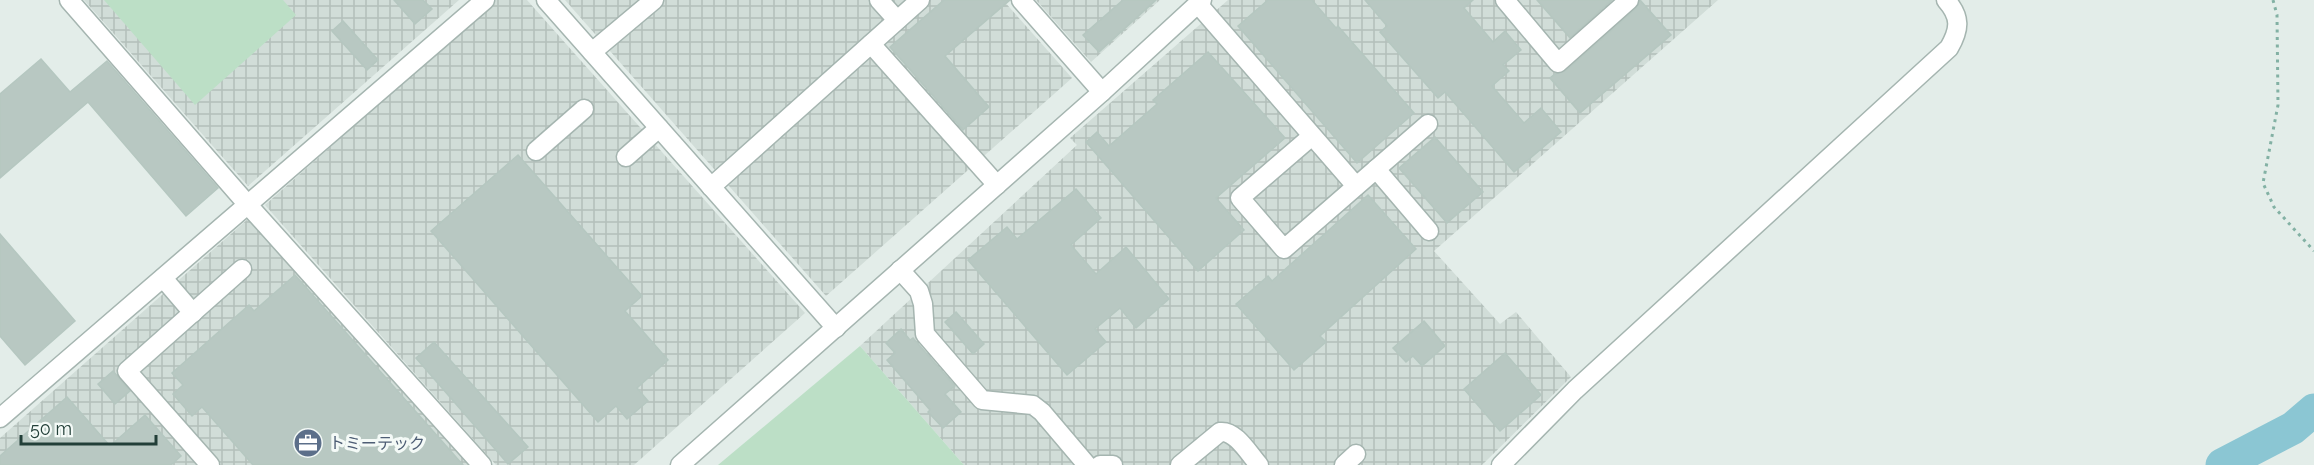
<svg xmlns="http://www.w3.org/2000/svg" width="2314" height="465" viewBox="0 0 2314 465" font-family="Raleway,'Noto Sans JP',sans-serif">
	<style>
		.industrial { fill: url(#industrial-grid) }
		.green { fill: #bcdfc6 }
		.lines { fill: none; stroke-linecap: round; stroke-linejoin: round }
		.river { stroke: #8bc6d3; stroke-width: 33 }
		.building { fill: #b8c8c2; stroke: #b5c7c0; stroke-width: 1.5 }
		.minor-casing { stroke: #a5b5b0; stroke-width: 21 }
		.path { stroke: #83b1a4; stroke-width: 3; stroke-dasharray: 3 4.5; stroke-linecap: butt }
		.minor { stroke: #fff; stroke-width: 18 }
		.labels { text-anchor: middle; stroke-width: 6; stroke-linejoin: round; paint-order: stroke }
		.service-label { font-size: 16px; fill: #4e5e75; stroke: #f4faf7; text-anchor: start }
	</style>
	<defs>
		<pattern id="industrial-grid" width="8" height="8" patternUnits="userSpaceOnUse" patternTransform="scale(1.5)"><rect width="8" height="8" fill="#d1ddd8"/><path d="M0 4h8M4 0v8" fill="none" stroke="#b3bfba"/></pattern>
	</defs>
	<rect width="100%" height="100%" fill="#e3ede9"/>
	<!-- industrial -->
	<g class="industrial">
		<polygon points="84,0 459,0 248,186"/>
		<polygon points="496,0 527,0 805,313 634,465 496,465 265,205"/>
		<polygon points="565,0 1003,0 1072,78 826,296"/>
		<polygon points="1036,0 1160,0 1091,62"/>
		<polygon points="1228,0 1718,0 1434,251 1500,324 1516,312 1571,377 1482,465 964,465 860,346 1077,145 1070,138"/>
		<polygon points="249,218 470,465 0,465 0,438"/>
	</g>
	<!-- green -->
	<g class="green">
		<polygon points="104,0 283,0 296,15 195,105"/>
		<polygon points="860,346 964,465 718,465"/>
	</g>
	<g class="lines">
		<!-- river -->
		<polyline class="river" points="2222,465 2293,428 2314,410"/>
	</g>
	<!-- building -->
	<g class="building">
		<polygon points="394,0 423,0 432,9 415,24"/>
		<polygon points="944,0 1010,0 945,56 989,107 963,130 890,47"/>
		<polygon points="1123,0 1156,0 1099,52 1083,35"/>
		<polygon points="1268,0 1312,0 1336,28 1338,26 1414,113 1357,163 1238,26"/>
		<polygon points="1365,0 1473,0 1464,8 1493,42 1505,31 1521,50 1503,65 1509,71 1492,86 1524,123 1541,108 1561,132 1514,172 1445,92 1438,98 1380,32 1387,26"/>
		<polygon points="1537,0 1612,0 1570,38"/>
		<polygon points="1640,0 1671,35 1580,113 1550,78 1555,74 1565,71 1636,8"/>
		<polygon points="343,21 378,60 367,70 332,31"/>
		<polygon points="1208,52 1285,138 1216,198 1244,230 1198,271 1086,142 1097,132 1109,146 1157,104 1153,100"/>
		<polygon points="41,59 70,92 107,61 218,188 186,216 88,102 0,178 0,94"/>
		<polygon points="1435,137 1483,192 1447,223 1399,168"/>
		<polygon points="518,155 642,296 625,311 668,360 637,388 648,401 627,419 616,406 598,422 431,231"/>
		<polygon points="1076,189 1101,218 1071,245 1096,274 1126,247 1169,299 1136,328 1120,308 1095,329 1106,342 1067,375 968,260 1007,227 1017,239"/>
		<polygon points="1368,195 1416,249 1320,336 1326,342 1294,370 1236,304 1268,276 1272,281"/>
		<polygon points="0,234 75,321 25,365 0,336"/>
		<polygon points="295,275 463,465 253,465 202,407 192,416 173,394 183,385 172,373 249,305 254,311"/>
		<polygon points="956,312 984,344 973,354 945,322"/>
		<polygon points="1424,321 1445,346 1422,366 1413,356 1406,362 1393,348"/>
		<polygon points="901,329 910,340 913,338 955,386 945,394 961,412 943,428 928,412 930,410 887,360 895,353 886,343"/>
		<polygon points="434,342 528,447 508,464 416,358"/>
		<polygon points="1505,353 1541,395 1500,431 1464,389"/>
		<polygon points="113,371 130,391 115,404 98,384"/>
		<polygon points="67,397 110,446 145,415 181,456 171,465 0,465 0,456"/>
	</g>
	<g class="lines">
		<!-- minor casing -->
		<g class="minor-casing">
			<g id="minor">
				<polyline points="69,0 248,205 482,465"/>
				<polyline points="546,0 836,328"/>
				<polyline points="879,0 897,20"/>
				<polyline points="1021,0 1102,92"/>
				<polyline points="1505,0 1558,63 1629,0"/>
				<polyline points="1198,4 1356,186"/>
				<polyline points="871,44 997,185"/>
				<polyline points="592,52 654,0"/>
				<polyline points="1312,136 1240,198 1284,249 1428,124"/>
				<polyline points="536,151 584,109"/>
				<polyline points="626,157 659,128"/>
				<polyline points="1376,169 1429,231"/>
				<polyline points="711,187 920,0"/>
				<polyline points="900,270 919,291 923,304 925,334 982,400 1033,405 1042,412 1087,465"/>
				<polyline points="163,278 193,313"/>
				<polyline points="0,418 485,0"/>
				<polyline points="210,465 127,371 242,269"/>
				<polyline points="680,465 1102,92 1202,0"/>
				<polyline points="1100,465 1113,465"/>
				<path d="M1180,465L1220,432C1236,430 1249,454 1259,465"/>
				<polyline points="1344,465 1356,454"/>
				<path d="M1501,465L1575,390L1949,48C1960,29 1961,17 1946,0"/>
			</g>
		</g>
		<!-- path -->
		<polyline class="path" points="2273,0 2277,15 2278,105 2263,183 2274,207 2314,251"/>
		<!-- minor -->
		<use href="#minor" class="minor"/>
	</g>
	<!-- icons -->
	<defs>
		<g id="office-disc" transform="scale(1.5)"><circle r="9.5" fill="#5c6f8a" stroke="#f4faf7"/><path d="M-6-3h4V-5.5h4V-3h4V5H-6ZM-1-4.5V-3h2v-1.5ZM-6 0V1H6V0Z" fill="#fff"/></g>
	</defs>
	<g fill-rule="evenodd">
		<use href="#office-disc" x="308" y="443"/>
	</g>
	<g class="labels">
		<!-- service labels -->
		<g class="service-label">
			<text x="329" y="449">トミーテック</text>
		</g>
	</g>
	<!-- scale -->
	<path d="M21 435v9h135v-9" fill="none" stroke="#223f38" stroke-width="3"/>
	<text x="30" y="435" font-size="18" fill="#223f38" stroke="#f4faf7" stroke-width="4.5" paint-order="stroke">50 m</text>
</svg>
